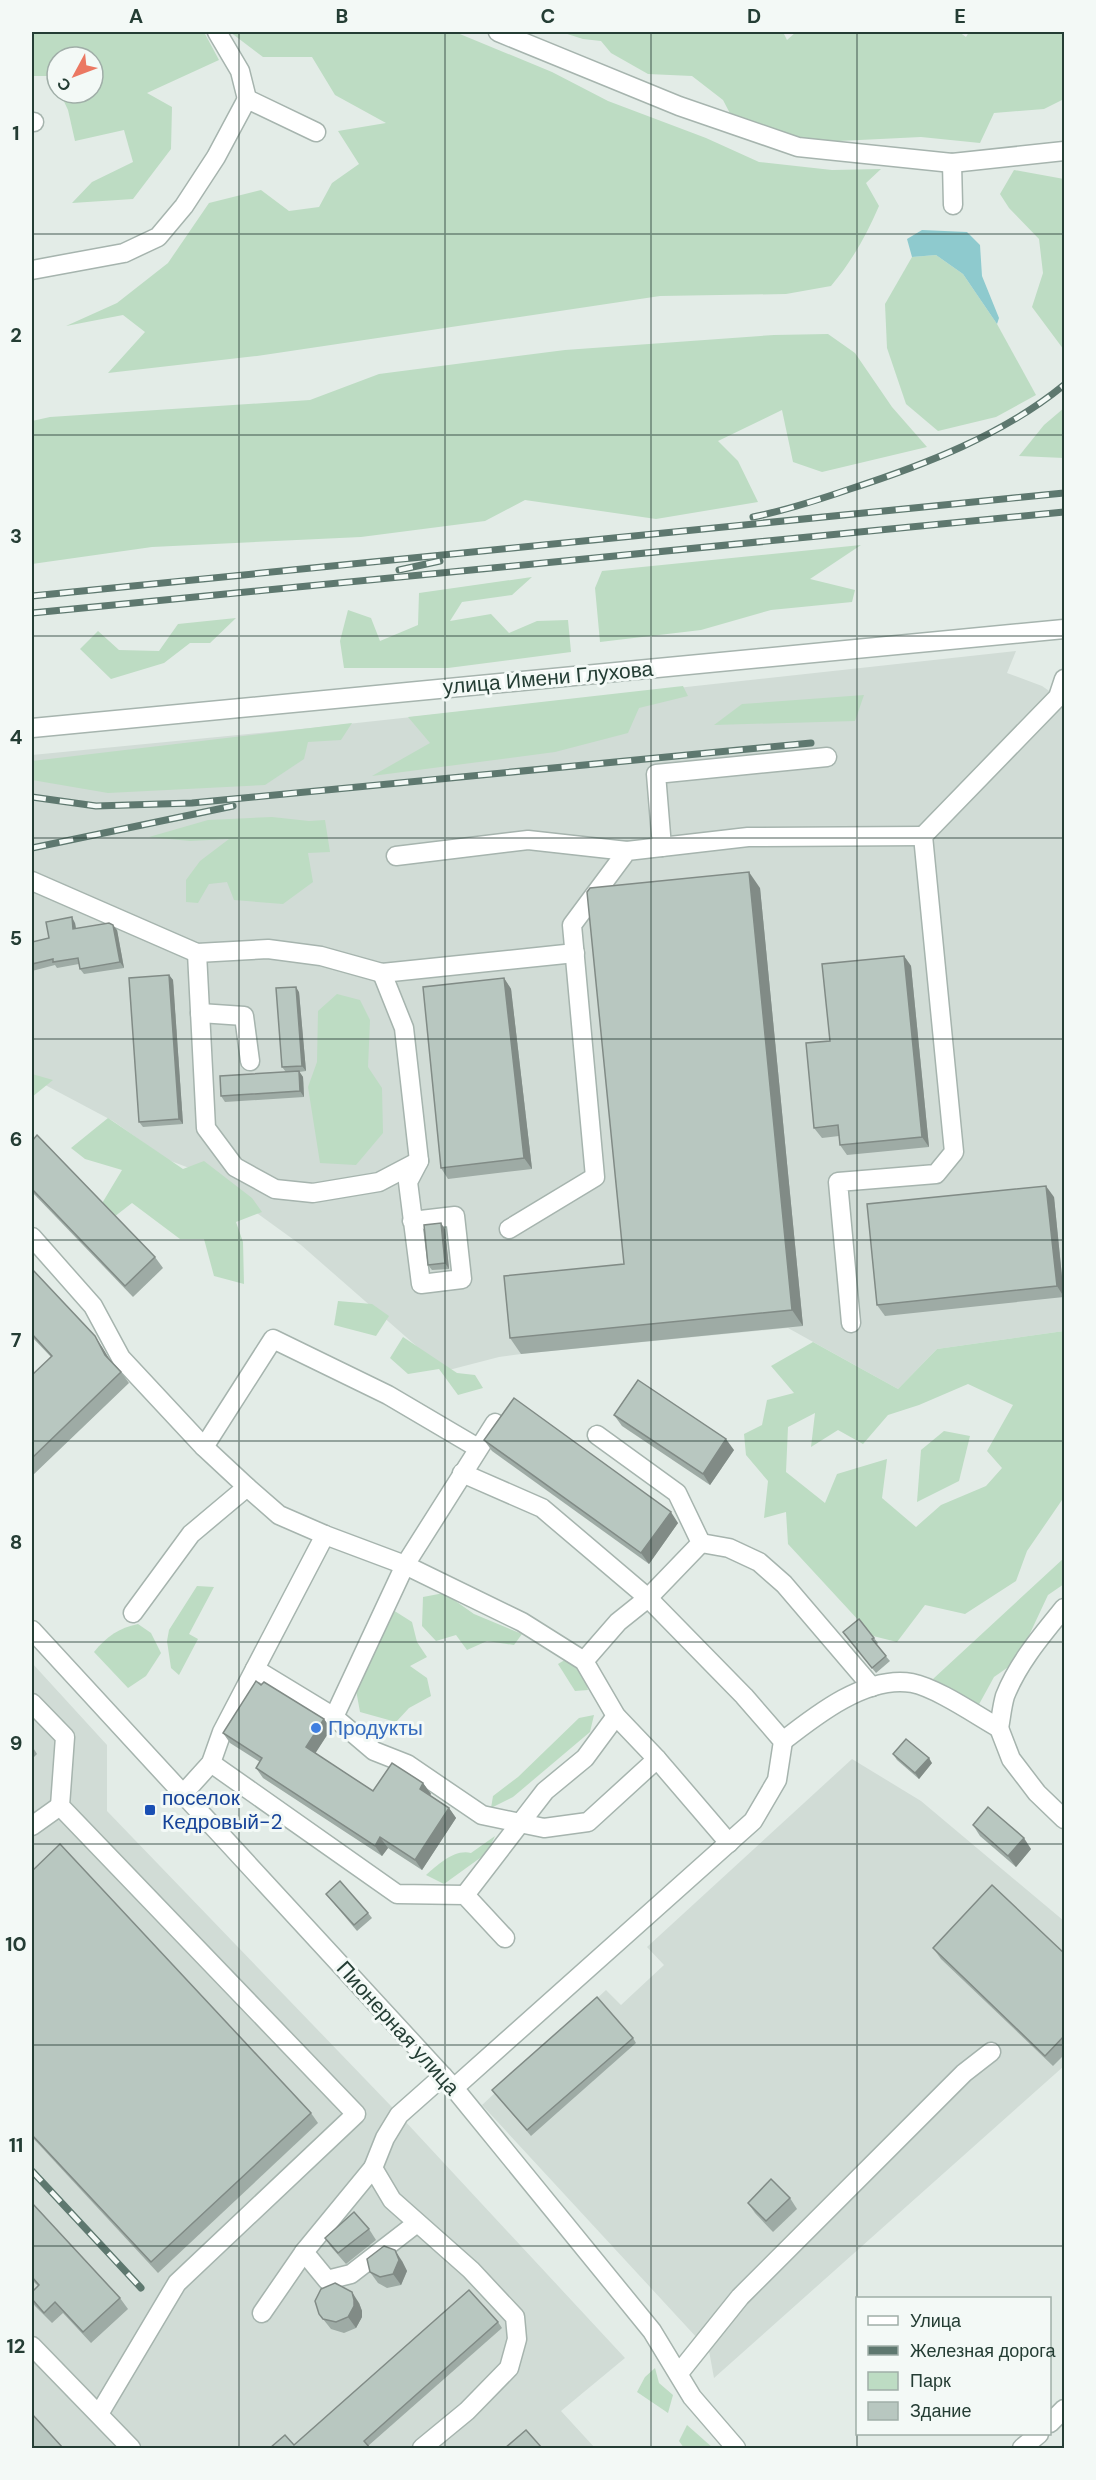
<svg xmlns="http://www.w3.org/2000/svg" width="1096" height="2480" viewBox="0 0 1096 2480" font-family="'DM Sans',sans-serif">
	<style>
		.built { fill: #d1dcd6 }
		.green { fill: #bddcc3; fill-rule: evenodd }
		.water { fill: #8ecace }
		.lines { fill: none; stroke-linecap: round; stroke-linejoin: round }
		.minor-casing { stroke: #a6b4ae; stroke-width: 21 }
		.minor { stroke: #fff; stroke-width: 18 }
		.rail-casing { stroke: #5e786f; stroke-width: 7 }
		.rail { stroke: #f3f9f6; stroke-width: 4.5; stroke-dasharray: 14; stroke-linecap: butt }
		.wall { fill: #9eaba5 }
		.shaded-wall { fill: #818b86 }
		.building { fill: #b8c7c0; stroke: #818b86; stroke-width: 1.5 }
		.grid { fill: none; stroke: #243d34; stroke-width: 1.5; stroke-opacity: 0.55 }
		.shop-dot { fill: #3f7fe0; stroke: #f3f9f6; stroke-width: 2 }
		.transit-dot { fill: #1a4fb4; stroke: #f3f9f6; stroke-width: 2 }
		.labels { text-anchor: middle; stroke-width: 6; stroke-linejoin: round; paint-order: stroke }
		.street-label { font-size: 21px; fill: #243d34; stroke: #f3f9f6 }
		.shop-label { font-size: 21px; fill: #366cbe; stroke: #f3f9f6; text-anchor: start }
		.transit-label { font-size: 21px; fill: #164399; stroke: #f3f9f6; text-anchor: start }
		.neatline { fill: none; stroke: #243d34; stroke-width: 2 }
		.grid-label { font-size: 20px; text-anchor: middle; font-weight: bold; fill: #243d34 }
	</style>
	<rect width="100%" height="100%" fill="#e3ece7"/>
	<!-- built -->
	<g class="built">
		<polygon points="1016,651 1007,673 1042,686 1064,701 1064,1331 937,1349 898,1389 788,1328 521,1354 499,1357 445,1371 301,1245 200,1172 168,1160 113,1121 32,1078 32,755 311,728"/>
		<polygon points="32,1663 107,1745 107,1811 391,2106 625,2358 561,2411 595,2448 32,2448"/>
		<polygon points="852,1759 921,1801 1064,1921 1064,2066 714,2378 707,2340 698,2339 482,2105 606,1990 621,2005 664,1965 647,1947"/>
	</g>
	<!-- green -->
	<g class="green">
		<polygon points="32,32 204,32 219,60 147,93 172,107 171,149 133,199 72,203 92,182 133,162 124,130 75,141 68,110 60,93 93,93 93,57 57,57 57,86 53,76 32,76"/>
		<path d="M230,32H455L552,72L608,101L706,138L759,162L832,170L881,169L866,183L879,206C866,236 852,261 831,286L786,294L660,296L257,356L108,373L145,332L123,315L66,326L117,303L168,263L209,203L261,190L289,211L319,207L332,183L359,164L338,131L386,123L335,95L312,57H263Z"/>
		<polygon points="561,32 783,32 787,40 796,32 959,32 966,37 969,32 1064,32 1064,99 1044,109 994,113 980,143 921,137 819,142 734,121 723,100 692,76 648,74 611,53 601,41 583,39"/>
		<polygon points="1014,170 1064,179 1064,350 1032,307 1043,273 1039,239 1009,208 1000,194"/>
		<polygon points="936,255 963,274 997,324 1036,395 996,417 938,431 906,404 887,348 885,304 912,257"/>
		<polygon points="828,334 855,353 892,407 927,447 822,472 793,462 782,410 718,441 738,461 758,502 656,519 525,500 485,521 361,537 152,547 32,564 32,421 50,417 310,400 379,374 565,350 774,335"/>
		<polygon points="1064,408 1064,458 1019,456 1044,425"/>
		<polygon points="861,545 810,579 855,590 852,602 771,610 701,630 600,642 595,588 602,571"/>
		<polygon points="532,577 512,595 462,602 450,621 491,614 509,633 537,621 568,620 571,652 448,668 344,668 340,641 348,610 371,618 380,641 418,625 419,593"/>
		<polygon points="236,618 210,643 190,643 164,663 111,679 80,649 98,631 119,650 159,651 178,624"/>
		<polygon points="683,686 688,696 639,708 628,733 555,752 372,776 430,743 408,717"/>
		<polygon points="864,695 855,721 714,725 742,704"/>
		<polygon points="352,723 341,740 308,742 304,759 265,785 108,793 32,780 32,761"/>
		<polygon points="272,817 309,821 325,820 330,852 308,853 313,882 283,904 234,900 227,882 209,884 198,903 186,902 186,880 200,861 229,839 190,841 149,837 208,820"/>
		<polygon points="337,994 360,1000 370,1020 368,1067 382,1088 383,1133 356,1165 320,1163 308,1087 317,1062 318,1011"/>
		<polygon points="32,1074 53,1080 32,1097"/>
		<polygon points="108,1118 183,1169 204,1161 252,1198 262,1212 236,1222 243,1242 244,1284 214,1276 204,1239 180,1239 132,1203 114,1217 101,1205 122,1170 85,1159 71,1148"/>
		<polygon points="338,1301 372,1304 389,1316 376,1336 334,1325"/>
		<path d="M1064,1331V1490L1062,1500L1027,1551L1016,1581L965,1614L925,1605L897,1642L873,1636L788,1544L786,1512L764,1518L768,1481L746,1455L744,1434L762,1425L767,1400L794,1393L771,1366L813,1342L898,1389L937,1349ZM968,1384L1013,1405L987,1451L1002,1468L986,1486L941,1505L916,1527L882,1498L887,1459L837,1474L825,1503L786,1472L788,1427L815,1413L811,1447L838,1430L863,1444L888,1415L919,1405Z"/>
		<polygon points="403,1337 457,1373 475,1375 483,1388 458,1395 439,1369 408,1374 390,1358"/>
		<polygon points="944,1431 970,1436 959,1481 917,1502 921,1450"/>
		<polygon points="1064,1558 1064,1584 1048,1595 1017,1661 994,1677 977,1708 933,1679"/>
		<polygon points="197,1586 214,1587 189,1634 198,1639 179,1675 171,1668 167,1641 169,1630"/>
		<polygon points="444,1593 474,1614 522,1634 514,1645 487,1641 467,1650 456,1635 436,1641 422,1626 423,1597"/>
		<polygon points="393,1610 412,1622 417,1642 427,1657 410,1666 427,1678 431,1696 409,1708 396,1722 360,1712 356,1690"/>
		<path d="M138,1624L151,1633L161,1653L146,1676L128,1688L94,1652C107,1636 119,1628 138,1624Z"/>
		<polygon points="568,1658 584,1675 588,1690 575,1691 558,1664"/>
		<polygon points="594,1715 590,1732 513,1797 491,1808 493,1796 518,1777 579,1718"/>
		<path d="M495,1836L487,1853L444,1884L426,1875C438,1865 454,1849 471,1853Z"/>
		<polygon points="655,2368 659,2383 673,2395 668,2413 637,2392 645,2377"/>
		<polygon points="687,2425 713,2448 684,2448 679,2441"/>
	</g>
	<!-- water -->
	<polygon class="water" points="922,230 967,232 980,245 982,276 999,318 997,324 963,274 936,255 912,257 907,239"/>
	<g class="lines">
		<!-- minor casing -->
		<g class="minor-casing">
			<g id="minor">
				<polyline points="217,32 240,71 247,99"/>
				<polyline points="498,32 679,106 798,147 952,163 1064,151"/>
				<polyline points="32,122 34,122"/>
				<polyline points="952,163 953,205"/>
				<polyline points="32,270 124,253 158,237 184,206 216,157 247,99 316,132"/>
				<polyline points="32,728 1064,629"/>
				<polyline points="662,847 656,774 827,757"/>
				<polyline points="396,856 528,840 627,851"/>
				<polyline points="32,881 197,953 268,949 321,956 382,973 575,953"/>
				<polyline points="197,953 206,1128 235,1167 275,1189 313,1193 379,1182 419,1161"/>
				<polyline points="382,973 404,1028 419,1161 408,1182 421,1284 462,1279 455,1216 412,1221"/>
				<polyline points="200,1013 244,1016 250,1061"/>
				<polyline points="509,1229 595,1177 572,925 627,851 748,837 923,836"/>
				<polyline points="32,1237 93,1306 121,1358 204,1447 247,1487 279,1515 325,1535 405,1565 522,1622 584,1661 616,1716 657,1759 729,1843"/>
				<polyline points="851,1323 838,1182 936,1174 954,1152 923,836 1058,697 1064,679"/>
				<polyline points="204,1447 273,1339 388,1395 478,1448"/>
				<polyline points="701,1543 729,1548 759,1562 784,1584 872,1687"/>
				<polyline points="133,1613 191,1534 247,1487"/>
				<polyline points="32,1630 454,2088 652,2331 692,2397 736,2448"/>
				<polyline points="584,1661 618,1622 648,1598 701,1543 677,1493 597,1435"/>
				<polyline points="255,1669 334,1717 374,1751 407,1764 482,1815 544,1828 588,1822 657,1759"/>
				<polyline points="32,1703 65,1737 60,1806 356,2114 177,2283 99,2414"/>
				<polyline points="334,1717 405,1565 495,1423"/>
				<path d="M999,1728C1001,1718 1002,1706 1005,1696C1018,1663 1042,1635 1064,1608"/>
				<polyline points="999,1728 1011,1759 1037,1793 1064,1819"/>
				<path d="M783,1741C816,1715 867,1675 912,1683C937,1688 976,1715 999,1728"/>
				<polyline points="211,1763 397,1894 465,1895 505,1938"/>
				<polyline points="183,1794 211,1763 222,1732 325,1535"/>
				<polyline points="32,1826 60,1806"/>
				<polyline points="465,1895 545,1791 585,1758 616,1716"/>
				<polyline points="454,2088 753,1821 777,1780 783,1741 744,1696 648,1598 542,1508 462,1473"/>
				<polyline points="304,2252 327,2280 351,2274 417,2223"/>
				<polyline points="262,2313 304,2252 373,2168"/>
				<polyline points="32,2346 131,2448"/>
				<polyline points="679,2373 740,2297 964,2073 991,2052"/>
				<polyline points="1050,2423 1064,2409"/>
				<polyline points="422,2448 467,2411 509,2368 517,2339 515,2317 471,2270 392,2200 373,2168 385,2138 399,2115 443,2076"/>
				<polyline points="1022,2448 1039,2434"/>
			</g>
		</g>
		<!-- minor -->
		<use href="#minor" class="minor"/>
		<!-- rail casing -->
		<g class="rail-casing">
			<g id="rail">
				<path d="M753,517C787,510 818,500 850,489C924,465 1003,435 1064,385"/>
				<polyline points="399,570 440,561"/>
				<polyline points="32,596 1064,493"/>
				<polyline points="32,613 1064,512"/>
				<polyline points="32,797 96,806 192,803 811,743"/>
				<polyline points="32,848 233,806"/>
				<polyline points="32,2171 141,2288"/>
			</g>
		</g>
		<!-- rail -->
		<use href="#rail" class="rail"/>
	</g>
	<!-- wall -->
	<g class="wall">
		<polygon points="760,888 803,1326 521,1354 510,1338 624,1264"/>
		<polygon points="75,923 76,929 117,930 124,968 84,974 80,969 79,964 57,968 55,965 32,971 32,942 49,938"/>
		<polygon points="904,956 911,966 929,1147 847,1155 840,1145 839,1136 822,1138 814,1128"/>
		<polygon points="169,975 173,980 183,1124 143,1127 139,1122"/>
		<polygon points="504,978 511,989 532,1169 448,1179 441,1168"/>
		<polygon points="299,992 306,1071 299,1072 303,1077 304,1097 225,1102 221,1096 286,1072 282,1067"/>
		<polygon points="32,1141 155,1257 163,1268 133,1297 32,1192"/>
		<polygon points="1054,1197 1064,1297 885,1316 877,1305"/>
		<polygon points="445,1229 449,1269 432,1270 428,1265"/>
		<polygon points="32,1269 102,1347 109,1359 121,1372 129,1383 32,1476 32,1375 51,1357 32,1337"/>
		<polygon points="614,1415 734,1450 710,1485 622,1426"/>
		<polygon points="484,1440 678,1523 649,1564 492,1451"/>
		<polygon points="843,1632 874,1638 878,1643 876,1645 890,1661 876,1673"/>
		<polygon points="324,1719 331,1729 315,1753 373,1791 423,1783 431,1794 430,1795 449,1808 456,1818 422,1870 388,1848 382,1856 263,1778 256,1768 260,1762 230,1743 223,1733"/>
		<polygon points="32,1746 37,1754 32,1759"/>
		<polygon points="893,1754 932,1763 919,1779 897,1760"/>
		<polygon points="973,1825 1031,1849 1016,1867 980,1836"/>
		<polygon points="32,1871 311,2113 318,2123 158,2273 32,2137"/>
		<polygon points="326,1894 368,1913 372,1918 357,1931"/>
		<polygon points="933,1948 1065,1954 1065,2054 1053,2066 941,1959"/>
		<polygon points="633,2038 636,2043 531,2136 492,2090"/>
		<polygon points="790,2198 797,2209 773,2232 755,2213 748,2203"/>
		<polygon points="32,2203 120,2298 128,2309 91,2343 63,2313 52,2323 35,2306 32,2301 32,2292 38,2286 32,2280"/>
		<polygon points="369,2229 376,2240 346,2264 332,2248 325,2238"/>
		<polygon points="402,2261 407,2271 401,2285 387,2288 378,2283 370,2272"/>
		<polygon points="359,2303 362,2311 362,2317 356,2328 344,2333 331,2329 319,2314"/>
		<polygon points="498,2322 502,2328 368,2446 294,2445"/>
	</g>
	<!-- shaded-wall -->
	<g class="shaded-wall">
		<polygon points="749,872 760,888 803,1326 792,1310"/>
		<polygon points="72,917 75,923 77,935 73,929"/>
		<polygon points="113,925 117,930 124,968 120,962"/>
		<polygon points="904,956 911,966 929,1147 922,1137"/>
		<polygon points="169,975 173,980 183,1124 179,1119"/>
		<polygon points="504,978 511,989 532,1169 524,1158"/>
		<polygon points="296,987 299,992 306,1071 302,1066"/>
		<polygon points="299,1071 303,1077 304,1097 300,1091"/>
		<polygon points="1046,1186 1054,1197 1064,1297 1057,1286"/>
		<polygon points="441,1223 445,1229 449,1269 445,1263"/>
		<polygon points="95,1336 102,1347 113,1365 105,1355"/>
		<polygon points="726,1439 734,1450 710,1485 703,1474"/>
		<polygon points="671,1512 678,1523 649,1564 641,1553"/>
		<polygon points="324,1719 331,1729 313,1757 306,1747"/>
		<polygon points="929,1758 932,1763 919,1779 915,1773"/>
		<polygon points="423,1783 431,1794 427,1799 420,1789"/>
		<polygon points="449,1808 456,1818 422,1870 415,1860"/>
		<polygon points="380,1837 388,1848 382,1856 375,1846"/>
		<polygon points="1024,1838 1031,1849 1016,1867 1008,1856"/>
		<polygon points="395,2250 402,2261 407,2271 401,2285 393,2274"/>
		<polygon points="352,2292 359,2303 362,2311 362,2317 356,2328 348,2317"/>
	</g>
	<!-- building -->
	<g class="building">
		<polygon points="749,872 792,1310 510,1338 504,1276 624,1264 587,892 590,888"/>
		<polygon points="72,917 73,929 109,923 113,925 120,962 80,969 78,958 53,962 53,959 32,964 32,942 49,938 46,922"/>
		<polygon points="904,956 922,1137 840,1145 838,1125 814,1128 806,1043 830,1041 822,964"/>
		<polygon points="169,975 179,1119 139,1122 129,978"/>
		<polygon points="504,978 524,1158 441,1168 423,987"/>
		<polygon points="296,987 302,1066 282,1067 276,988"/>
		<polygon points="299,1071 300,1091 221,1096 220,1076"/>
		<polygon points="37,1135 155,1257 125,1286 32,1189 32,1141"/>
		<polygon points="1046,1186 1057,1286 877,1305 867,1204"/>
		<polygon points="441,1223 445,1263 428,1265 424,1225"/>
		<polygon points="32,1269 95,1336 105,1355 121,1372 32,1458 32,1375 52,1356 32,1334"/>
		<polygon points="638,1380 726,1439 703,1474 614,1415"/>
		<polygon points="514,1398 671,1512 641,1553 484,1440"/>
		<polygon points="859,1619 874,1638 872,1639 886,1656 872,1668 843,1632"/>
		<polygon points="256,1681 261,1685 264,1682 324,1719 306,1747 373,1791 392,1763 423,1783 420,1789 449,1808 415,1860 380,1837 375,1846 256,1768 262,1758 223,1733"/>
		<polygon points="906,1739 929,1758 915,1773 893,1754"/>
		<polygon points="988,1807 1024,1838 1008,1856 973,1825"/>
		<polygon points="60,1844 311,2113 151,2262 32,2135 32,1871"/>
		<polygon points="340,1881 368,1913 354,1925 326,1894"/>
		<polygon points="992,1885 1065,1954 1065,2035 1045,2056 933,1948"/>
		<polygon points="597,1997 633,2038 527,2130 492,2090"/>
		<polygon points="771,2179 790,2198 766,2221 748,2203"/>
		<polygon points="32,2203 120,2298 83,2332 55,2302 44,2313 32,2299 32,2292 39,2285 32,2277"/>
		<polygon points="354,2212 369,2229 338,2253 325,2238"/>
		<polygon points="384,2246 395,2250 399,2260 393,2274 380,2277 370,2272 367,2259"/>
		<polygon points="335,2283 352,2292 354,2300 354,2306 348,2317 336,2322 323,2319 319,2314 315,2301 321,2289"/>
		<polygon points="469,2290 498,2322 364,2441 370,2448 270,2448 285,2435 294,2445"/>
		<polygon points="32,2414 63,2448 32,2448"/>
		<polygon points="526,2430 542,2448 505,2448"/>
	</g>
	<!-- grid -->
	<path class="grid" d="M239,32V2448M445,32V2448M651,32V2448M857,32V2448M32,234H1064M32,435H1064M32,636H1064M32,838H1064M32,1039H1064M32,1240H1064M32,1441H1064M32,1642H1064M32,1844H1064M32,2045H1064M32,2246H1064"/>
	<!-- markers -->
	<circle class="shop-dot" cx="316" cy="1728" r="6"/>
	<rect class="transit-dot" x="144" y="1804" width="12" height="12" rx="3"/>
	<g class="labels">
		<!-- street labels -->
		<g class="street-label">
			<text transform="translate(548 678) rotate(-5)" y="7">улица Имени Глухова</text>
			<text transform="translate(398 2028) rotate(48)" y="7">Пионерная улица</text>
		</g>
		<!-- shop labels -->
		<g class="shop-label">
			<text x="328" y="1735">Продукты</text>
		</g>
		<!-- transit labels -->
		<g class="transit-label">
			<text x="162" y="1805">поселок<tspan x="162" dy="24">Кедровый-2</tspan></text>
		</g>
	</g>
	<!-- border -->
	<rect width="1096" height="2480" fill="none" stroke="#f3f9f6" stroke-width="66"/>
	<!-- legend -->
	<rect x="856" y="2297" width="195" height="138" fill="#f3f9f6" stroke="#a0aea8" stroke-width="1.5"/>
	<rect x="868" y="2316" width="30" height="9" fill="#ffffff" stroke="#a0aea8" stroke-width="1.5"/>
	<text x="910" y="2327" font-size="18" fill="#243d34">Улица</text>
	<rect x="868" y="2346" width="30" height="9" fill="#5e786f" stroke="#a0aea8" stroke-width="1.5"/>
	<text x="910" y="2357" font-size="18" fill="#243d34">Железная дорога</text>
	<rect x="868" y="2372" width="30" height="18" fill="#bddcc3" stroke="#a0aea8" stroke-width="1.5"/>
	<text x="910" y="2387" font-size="18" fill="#243d34">Парк</text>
	<rect x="868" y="2402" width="30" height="18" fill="#b8c7c0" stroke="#a0aea8" stroke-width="1.5"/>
	<text x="910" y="2417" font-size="18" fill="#243d34">Здание</text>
	<!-- north arrow -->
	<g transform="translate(75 75) rotate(229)"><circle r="28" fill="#f3f9f6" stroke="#a0aea8" stroke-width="1.5"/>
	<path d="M0-4.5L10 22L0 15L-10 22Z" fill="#eb7862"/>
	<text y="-9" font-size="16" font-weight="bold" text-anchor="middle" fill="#243d34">С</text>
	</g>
	<rect x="33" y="33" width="1030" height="2414" class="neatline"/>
	<g class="grid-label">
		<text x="136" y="23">A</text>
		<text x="342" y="23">B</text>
		<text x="548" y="23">C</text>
		<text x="754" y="23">D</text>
		<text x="960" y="23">E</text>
		<text x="16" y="140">1</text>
		<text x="16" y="342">2</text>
		<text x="16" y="543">3</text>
		<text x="16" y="744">4</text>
		<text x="16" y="945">5</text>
		<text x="16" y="1146">6</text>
		<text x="16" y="1347">7</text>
		<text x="16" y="1549">8</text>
		<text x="16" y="1750">9</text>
		<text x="16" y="1951">10</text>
		<text x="16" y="2152">11</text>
		<text x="16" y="2353">12</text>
	</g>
</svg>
